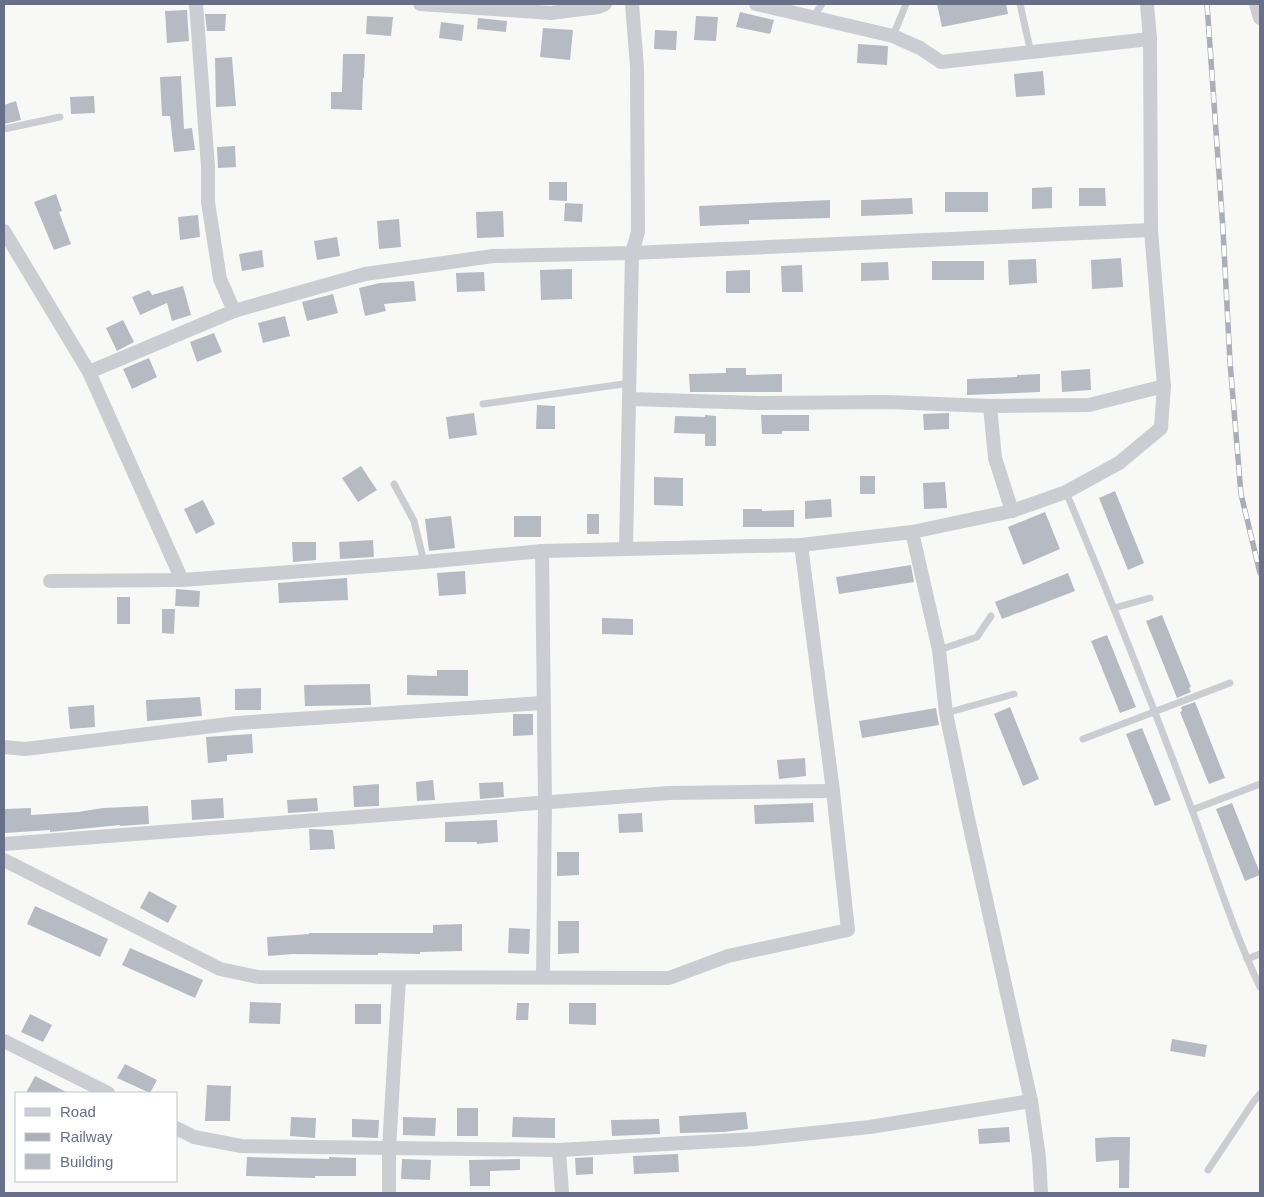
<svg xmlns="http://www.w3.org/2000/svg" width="1264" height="1197" viewBox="0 0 1264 1197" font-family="Arial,sans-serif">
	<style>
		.building { fill: #b6bac3 }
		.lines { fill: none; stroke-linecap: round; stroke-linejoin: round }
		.service { stroke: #cccdd2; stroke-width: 7 }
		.minor { stroke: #cccdd2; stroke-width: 14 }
		.rail-casing { stroke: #abaeb6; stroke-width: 5.5 }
		.rail { stroke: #fff; stroke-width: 4; stroke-dasharray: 11; stroke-linecap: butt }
	</style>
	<rect width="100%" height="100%" fill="#f8f9f7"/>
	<!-- building -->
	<g class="building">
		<polygon points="937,4 1006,4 1008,14 942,27"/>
		<polygon points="187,10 189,41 167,43 165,11"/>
		<polygon points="740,12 774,20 770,34 736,27"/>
		<polygon points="205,14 226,14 225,31 207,31"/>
		<polygon points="367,16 393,17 391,36 366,34"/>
		<polygon points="696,16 718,17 716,41 694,40"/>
		<polygon points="478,18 507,21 506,32 477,29"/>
		<polygon points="441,22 464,25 462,41 439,38"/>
		<polygon points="543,28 573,30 570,60 540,57"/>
		<polygon points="655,30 677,31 676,50 654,49"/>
		<polygon points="858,44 888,46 887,65 857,63"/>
		<polygon points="343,54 365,54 364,78 363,78 362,110 331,109 331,92 342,92"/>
		<polygon points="232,57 236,106 216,107 215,58"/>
		<polygon points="1043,71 1045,95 1016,97 1014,74"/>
		<polygon points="181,76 184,129 192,128 195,150 174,152 170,116 162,116 160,77"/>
		<polygon points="94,96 95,113 71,114 70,97"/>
		<polygon points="16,101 21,120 4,124 4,105"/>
		<polygon points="235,146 236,167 218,168 217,147"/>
		<polygon points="549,182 567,182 567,201 549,200"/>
		<polygon points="1052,187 1052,208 1032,209 1032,188"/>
		<polygon points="1079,188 1105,188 1106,206 1079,206"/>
		<rect x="945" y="192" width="43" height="20"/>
		<polygon points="56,194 62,211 59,212 71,244 54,250 34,202"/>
		<polygon points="912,198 913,214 861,216 861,200"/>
		<polygon points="830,200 830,218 749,220 749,224 700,226 699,206"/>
		<polygon points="565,203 583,204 582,222 564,221"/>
		<polygon points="503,211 504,237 477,238 476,212"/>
		<polygon points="198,215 200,237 180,240 178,217"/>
		<polygon points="399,219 401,247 379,249 377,221"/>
		<polygon points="337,237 340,256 317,260 314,241"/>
		<polygon points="262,250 264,267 242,271 239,254"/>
		<polygon points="1121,258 1123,287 1092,289 1091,260"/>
		<polygon points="1036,259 1037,283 1009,285 1008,260"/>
		<rect x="932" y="261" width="52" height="19"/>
		<polygon points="888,262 889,280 861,281 861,263"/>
		<polygon points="802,265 803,292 782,292 781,266"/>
		<polygon points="572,269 572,299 541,300 540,270"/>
		<polygon points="750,270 750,293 726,293 726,271"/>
		<polygon points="484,272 485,291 457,292 456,273"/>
		<polygon points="414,281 416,301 384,304 386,311 365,316 359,288 380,283"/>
		<polygon points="183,286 191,315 172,321 167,303 140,315 132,297 149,290 152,295"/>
		<polygon points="333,294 338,313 307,321 302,302"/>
		<polygon points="285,316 290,336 263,343 258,323"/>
		<polygon points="123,320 134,342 117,351 106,328"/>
		<polygon points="214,333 222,352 197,362 190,342"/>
		<polygon points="149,358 157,377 132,389 123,369"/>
		<polygon points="726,368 746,368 746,375 782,374 782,392 690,392 689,374 726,373"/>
		<polygon points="1090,369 1091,390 1062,392 1061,371"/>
		<polygon points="1040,374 1040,392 967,395 967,379 1017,377 1017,375"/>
		<polygon points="537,405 555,406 555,429 536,429"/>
		<polygon points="474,413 477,435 449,439 446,417"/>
		<polygon points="949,413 949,429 924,430 923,414"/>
		<polygon points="705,415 716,416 716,446 705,446 705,434 674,433 675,416 705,417"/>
		<polygon points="761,415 809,415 809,431 782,431 782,434 762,434"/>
		<polygon points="361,466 377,490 358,502 342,478"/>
		<rect x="860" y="476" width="15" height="18"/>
		<polygon points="654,477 683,478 683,506 654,505"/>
		<polygon points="945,482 947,508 924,509 923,483"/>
		<polygon points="1115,491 1144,563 1128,570 1099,498"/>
		<polygon points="831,499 832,517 805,519 805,501"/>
		<polygon points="203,500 215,524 196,534 184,509"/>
		<polygon points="743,509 762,509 762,511 794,510 794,527 743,527"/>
		<polygon points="1045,512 1060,549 1023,565 1008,527"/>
		<rect x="587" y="514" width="12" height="20"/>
		<polygon points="451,516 455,548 429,551 425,519"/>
		<rect x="514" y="516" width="27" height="21"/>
		<polygon points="373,540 374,557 340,559 339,542"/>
		<polygon points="292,542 316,542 316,560 293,562"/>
		<polygon points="911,565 914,582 839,594 836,577"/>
		<polygon points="465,571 466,594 439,596 437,573"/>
		<polygon points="1068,573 1075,591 1002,619 995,602"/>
		<polygon points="347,578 348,600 279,603 278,583"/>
		<polygon points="176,589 200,591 199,607 175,606"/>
		<rect x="117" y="597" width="13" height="27"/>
		<polygon points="162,609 175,609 174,634 162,633"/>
		<polygon points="1162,615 1191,687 1189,688 1191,692 1177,698 1146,621"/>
		<polygon points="602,618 633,619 633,635 602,634"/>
		<polygon points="1107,635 1136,707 1120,713 1091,641"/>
		<polygon points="437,670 468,670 468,696 407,695 407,675 437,676"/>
		<polygon points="370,684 371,705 305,706 304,685"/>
		<polygon points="261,688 261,710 235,710 235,689"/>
		<polygon points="200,697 202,716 147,721 146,700"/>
		<polygon points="1195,702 1225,778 1209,784 1180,712 1182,711 1181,707"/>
		<polygon points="94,705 95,727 70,729 68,707"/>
		<polygon points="1010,707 1039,779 1023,786 994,714"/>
		<polygon points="936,708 939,725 862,738 859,721"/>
		<polygon points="513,714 533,714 533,735 513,736"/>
		<polygon points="1142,728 1171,800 1155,806 1126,734"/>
		<polygon points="252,734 253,753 227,755 227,761 208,763 206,737"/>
		<polygon points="805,758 806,776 779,779 777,760"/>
		<polygon points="433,780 435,800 417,801 416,782"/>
		<polygon points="503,782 504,797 480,799 479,783"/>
		<polygon points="379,784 379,806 354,807 353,786"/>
		<polygon points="223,798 224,818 192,820 191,800"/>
		<polygon points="317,798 318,811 288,813 287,800"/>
		<polygon points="813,803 814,822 755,824 754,805"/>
		<polygon points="1232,803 1260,873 1260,875 1245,881 1216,809"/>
		<polygon points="148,806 149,824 120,826 120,825 50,832 50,830 5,833 4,809 31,808 31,815 78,812 103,808"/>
		<polygon points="642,813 643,832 619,833 618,814"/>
		<polygon points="497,820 498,842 477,844 477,842 445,842 445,822"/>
		<polygon points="309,829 333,830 335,849 310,850"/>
		<polygon points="557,852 579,852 579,875 557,876"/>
		<polygon points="149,891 177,906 168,923 140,908"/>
		<polygon points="35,906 108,939 100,957 27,924"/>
		<polygon points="558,921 579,921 579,953 558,954"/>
		<polygon points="462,924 462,951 420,952 420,954 378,953 378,955 293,954 268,956 267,937 309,934 309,933 433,933 433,925"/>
		<polygon points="509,928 530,929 529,954 508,953"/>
		<polygon points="130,948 203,980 195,998 122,965"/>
		<polygon points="250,1002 281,1003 280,1024 249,1023"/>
		<polygon points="517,1003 529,1003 528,1020 516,1020"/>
		<polygon points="569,1003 596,1003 596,1025 569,1024"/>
		<rect x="355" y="1004" width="26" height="20"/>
		<polygon points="30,1014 52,1025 43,1042 21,1032"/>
		<polygon points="1172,1039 1207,1045 1205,1057 1170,1051"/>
		<polygon points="125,1064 157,1080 150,1093 117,1078"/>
		<polygon points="35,1076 68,1093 26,1093"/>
		<polygon points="207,1085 231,1086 230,1121 205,1121"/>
		<rect x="457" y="1108" width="21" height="28"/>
		<polygon points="746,1112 748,1129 723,1132 680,1133 679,1116"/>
		<polygon points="291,1117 316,1118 315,1138 290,1136"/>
		<polygon points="403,1117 436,1118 435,1136 403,1135"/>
		<polygon points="513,1117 555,1118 555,1138 512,1137"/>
		<polygon points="352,1119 379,1120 378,1138 352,1137"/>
		<polygon points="659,1119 660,1134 612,1136 611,1120"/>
		<polygon points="1009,1127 1010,1142 979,1144 978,1129"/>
		<polygon points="1113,1137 1130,1137 1129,1188 1119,1188 1119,1160 1096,1162 1095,1138"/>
		<polygon points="678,1154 679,1172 634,1174 633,1156"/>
		<polygon points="247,1157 329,1159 329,1157 356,1158 356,1176 315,1176 315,1178 246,1176"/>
		<polygon points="593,1157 593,1174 576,1175 575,1158"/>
		<polygon points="402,1159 431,1160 430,1180 401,1179"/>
		<polygon points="520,1159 520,1170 490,1171 490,1186 470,1186 469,1160"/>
	</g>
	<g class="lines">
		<!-- service -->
		<g class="service">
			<polyline points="1020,4 1031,53"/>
			<polyline points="813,17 822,4"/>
			<polyline points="893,36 906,4"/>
			<polyline points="4,129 60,117"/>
			<polyline points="483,404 630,383"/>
			<polyline points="394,484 414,521 424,562"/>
			<path d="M1066,492C1110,597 1152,703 1192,810C1214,869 1233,930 1260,987"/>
			<polyline points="1114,608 1150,598"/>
			<polyline points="939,650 977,637 991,616"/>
			<polyline points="946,713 1014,694"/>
			<polyline points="1083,739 1230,683"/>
			<polyline points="1192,810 1260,784"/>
			<polyline points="1247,959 1260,954"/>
			<polyline points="1208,1170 1254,1101 1260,1094"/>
		</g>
		<!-- minor -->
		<g class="minor">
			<polyline points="196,4 208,167 208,202 220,279 234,311"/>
			<polyline points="420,4 551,13 598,7 605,4"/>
			<polyline points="756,4 893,36 920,48 941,62 1150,39"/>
			<polyline points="1256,4 1260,18"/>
			<polyline points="4,231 89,372 182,580"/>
			<polyline points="89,372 234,311 365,274 493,256 632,253 1151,230"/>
			<polyline points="630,399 759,403 887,402 990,406 1089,405 1164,386"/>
			<polyline points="990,406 995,458 1012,511"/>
			<polyline points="912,532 939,650 946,713 969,823 1031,1101 1039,1157 1041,1193"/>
			<polyline points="626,548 632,253 638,232 637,67 632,4"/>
			<polyline points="542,551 801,545 912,532 1012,511 1066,492 1119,463 1161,428 1164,386 1151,230 1150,39 1147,4"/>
			<polyline points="50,581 182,580 424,562 542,551 545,802 543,977"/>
			<polyline points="4,747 25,749 237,723 543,703"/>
			<polyline points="4,844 669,793 833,791"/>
			<polyline points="4,860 220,969 258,977 669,978 728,956 848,930 833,791 801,545"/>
			<polyline points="4,1041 108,1093"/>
			<polyline points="176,1128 194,1137 241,1146 559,1150 755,1139 870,1127 1031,1101"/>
			<polyline points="559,1150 562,1193"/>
			<polyline points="389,1193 389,1149 399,978"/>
		</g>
		<!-- rail casing -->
		<g class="rail-casing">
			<polyline id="rail" points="1207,4 1223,230 1230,362 1241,494 1260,573"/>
		</g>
		<!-- rail -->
		<use href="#rail" class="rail"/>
	</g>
	<!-- border -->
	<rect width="1264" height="1197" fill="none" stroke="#676f89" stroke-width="10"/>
	<!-- legend -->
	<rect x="15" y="1092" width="162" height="90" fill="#ffffff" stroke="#c2c5d0"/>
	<rect x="25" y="1108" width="25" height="8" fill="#cccdd2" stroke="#c2c5d0"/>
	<text x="60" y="1117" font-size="15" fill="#676f89">Road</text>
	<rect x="25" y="1133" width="25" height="8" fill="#abaeb6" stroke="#c2c5d0"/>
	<text x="60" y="1142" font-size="15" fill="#676f89">Railway</text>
	<rect x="25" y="1154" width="25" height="15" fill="#b6bac3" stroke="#c2c5d0"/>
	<text x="60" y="1167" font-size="15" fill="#676f89">Building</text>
</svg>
